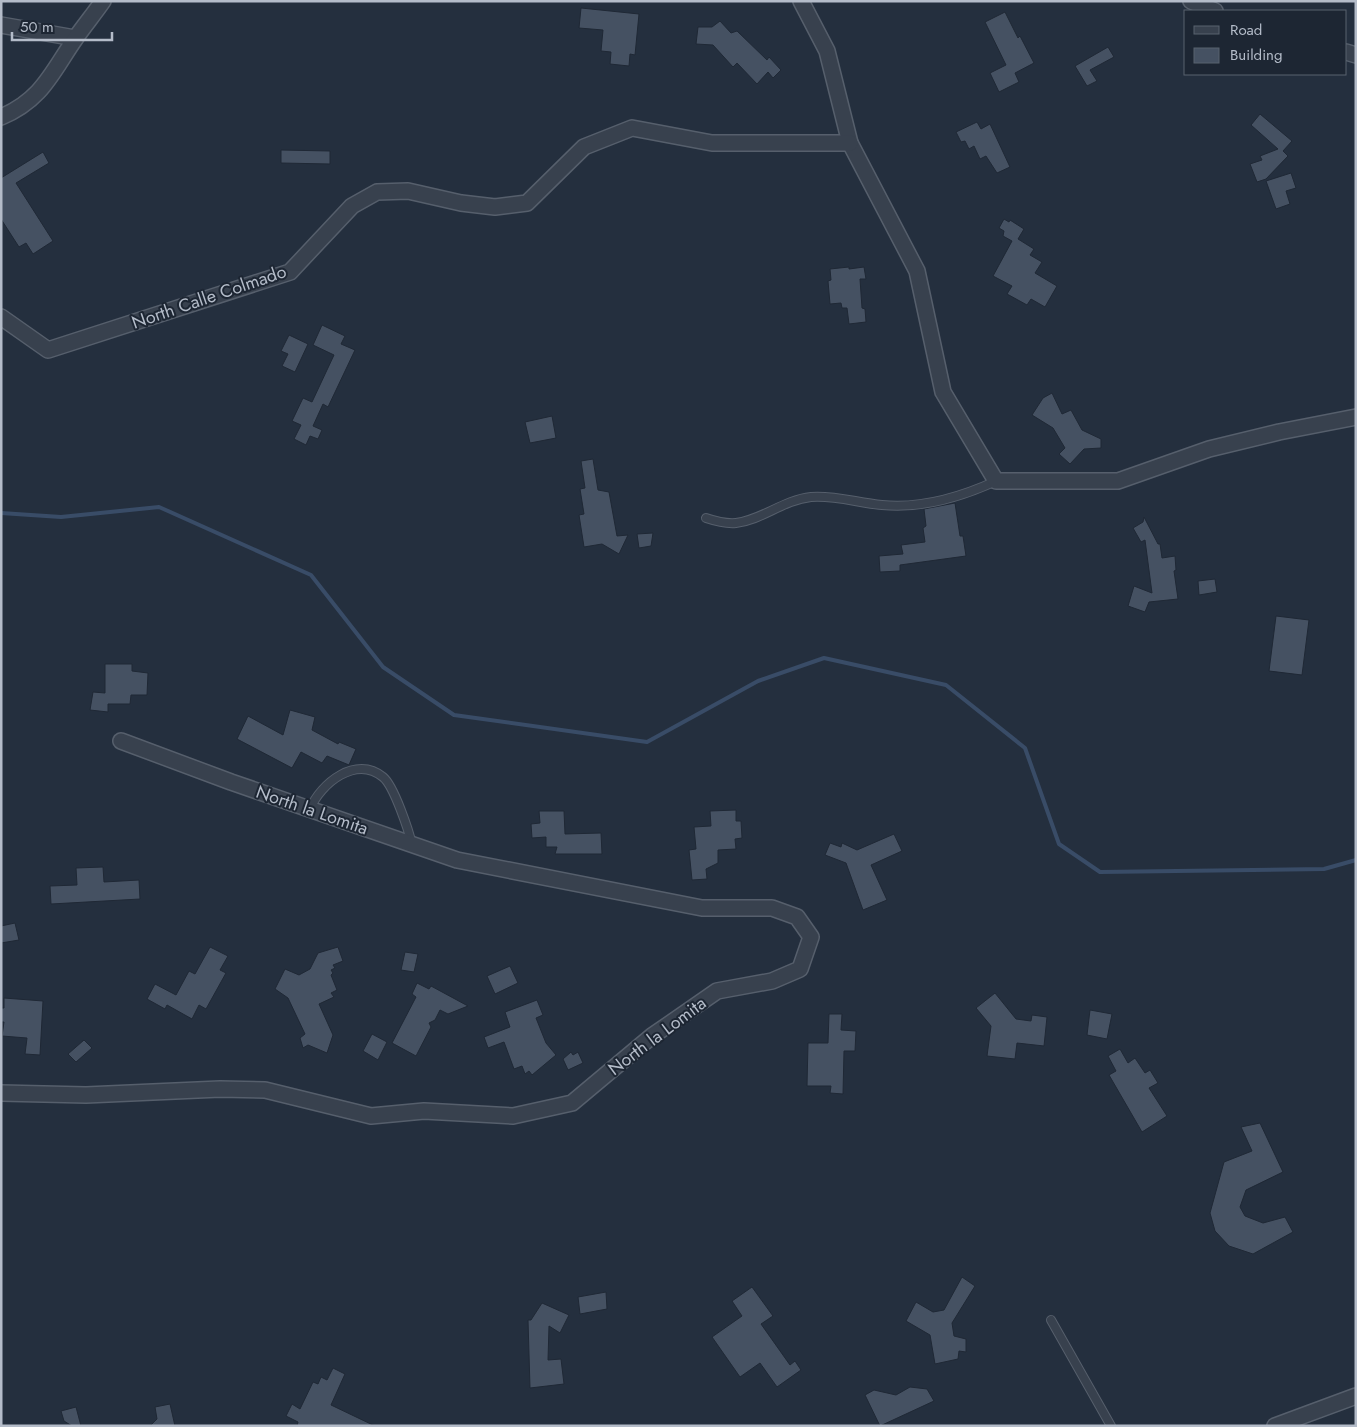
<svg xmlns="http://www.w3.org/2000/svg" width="1357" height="1427" viewBox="0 0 1357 1427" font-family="Jost,sans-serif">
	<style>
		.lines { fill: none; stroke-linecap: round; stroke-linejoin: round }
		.stream { stroke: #394c67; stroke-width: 4 }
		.building { fill: #455162; stroke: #1f2835 }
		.service-casing { stroke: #565f6c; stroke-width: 10 }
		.minor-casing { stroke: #565f6c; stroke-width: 18 }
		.service { stroke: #38414e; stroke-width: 8 }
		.minor { stroke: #38414e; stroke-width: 15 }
		.labels { text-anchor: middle; stroke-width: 4; stroke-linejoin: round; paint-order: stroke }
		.street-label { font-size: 18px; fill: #b4bcc9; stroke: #1d2633 }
	</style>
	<rect width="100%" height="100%" fill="#242f3e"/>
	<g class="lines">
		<!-- stream -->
		<polyline class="stream" points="1,513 61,517 159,507 311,575 383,667 454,715 647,742 758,681 824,658 946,685 1025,748 1059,844 1100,872 1324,869 1356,860"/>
	</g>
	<!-- building -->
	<g class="building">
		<polygon points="581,8 639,14 635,55 630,54 629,66 610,64 611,52 601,51 603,30 579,28"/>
		<polygon points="1005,12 1018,38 1020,36 1034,63 1015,73 1019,82 999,92 990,73 1006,65 985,22"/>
		<polygon points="720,21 731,33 737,31 767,60 769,57 781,70 773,78 768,72 757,84 737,63 733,67 713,45 696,44 698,27 712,27"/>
		<polygon points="1108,47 1114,57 1090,70 1097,81 1087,86 1075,66"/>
		<polygon points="1260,114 1292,141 1283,151 1288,156 1266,179 1257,182 1250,164 1262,160 1260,156 1278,149 1251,125"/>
		<polygon points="977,122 981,129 990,124 1010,167 997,173 986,156 980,159 974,146 969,149 965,141 961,142 956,132"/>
		<polygon points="281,150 330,151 330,164 281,163"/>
		<polygon points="43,152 49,163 16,183 53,241 33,254 26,243 19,247 1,219 1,178"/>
		<polygon points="1291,173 1296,188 1286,191 1290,204 1276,209 1266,181"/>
		<polygon points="1004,219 1009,222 1010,220 1024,229 1018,239 1034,249 1030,255 1042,262 1035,273 1057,286 1045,307 1031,299 1027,305 1007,294 1012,286 993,276 1012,241 1003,236 1004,231 999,228"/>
		<polygon points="849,267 849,269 864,267 866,279 860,279 862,308 865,309 866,322 849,324 847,308 842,308 841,303 830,304 828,281 831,280 830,269"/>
		<polygon points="322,325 345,336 341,344 355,350 328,407 323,404 313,426 322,430 318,439 310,436 306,445 294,439 301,425 292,421 303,398 312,402 334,355 313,345"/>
		<polygon points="289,335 308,344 295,372 282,366 288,354 281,351"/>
		<polygon points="1052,393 1062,414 1071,410 1082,430 1101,439 1101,448 1084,449 1070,464 1059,454 1065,448 1053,428 1032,415 1043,398"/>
		<polygon points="552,416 556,438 530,443 525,422"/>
		<polygon points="593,459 598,490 609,492 617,536 628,535 619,554 602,544 584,547 579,515 584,514 580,489 585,488 581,461"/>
		<polygon points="955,503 960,536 963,536 966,556 900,565 900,571 880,572 879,556 903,554 901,545 925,542 923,528 926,526 924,509"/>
		<polygon points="1144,517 1158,544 1160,544 1162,558 1175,556 1176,570 1174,571 1178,599 1149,602 1145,612 1128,606 1134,586 1152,593 1145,540 1141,542 1133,528 1143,522"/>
		<polygon points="653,533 651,546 639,548 637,534"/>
		<polygon points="1215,579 1217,592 1199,595 1198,581"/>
		<polygon points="1276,616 1309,620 1302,675 1269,671"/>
		<polygon points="105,664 132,664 132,671 148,673 147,695 131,695 130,704 108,704 108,712 90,710 93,692 105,693"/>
		<polygon points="290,710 315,717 312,730 338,744 339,742 356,749 349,765 327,756 322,763 301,752 292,768 237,739 248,716 283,735"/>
		<polygon points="736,810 736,821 741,821 742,838 735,839 736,849 718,850 718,863 706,869 707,879 692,880 689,850 696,849 694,827 711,826 710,811"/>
		<polygon points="539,811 564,811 565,834 601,833 602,854 555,854 557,847 546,847 546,837 532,838 531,824 540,823"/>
		<polygon points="894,834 902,851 871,865 887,900 863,910 846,863 825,855 830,843 841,847 842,843 857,850"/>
		<polygon points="103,867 104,882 139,880 140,899 51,904 50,886 77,885 76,868"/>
		<polygon points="15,923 19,940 1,943 1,926"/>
		<polygon points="210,947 228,956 220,970 226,973 206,1009 199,1005 192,1019 167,1005 165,1009 147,999 155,984 176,995 189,971 195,974"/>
		<polygon points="338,947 343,961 333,965 335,968 331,970 333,973 331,975 337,990 331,993 334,997 319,1004 333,1035 327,1053 308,1045 303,1048 300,1038 305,1034 288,998 275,989 285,969 299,975 310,969 318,953"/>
		<polygon points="405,952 418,954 414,972 401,970"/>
		<polygon points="510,966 518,983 495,994 487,976"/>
		<polygon points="417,983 429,989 431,986 468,1006 448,1014 440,1010 435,1020 429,1023 431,1027 416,1056 392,1043 416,997 412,994"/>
		<polygon points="995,993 1016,1019 1031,1021 1032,1015 1047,1017 1044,1046 1017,1043 1015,1059 987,1056 991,1026 976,1008"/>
		<polygon points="4,998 43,1001 40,1055 25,1054 27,1038 2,1036 4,1022 1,1022 1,1008 4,1008"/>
		<polygon points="537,1000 543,1015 536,1018 546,1043 556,1055 532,1075 529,1071 525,1074 522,1066 514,1069 504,1042 488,1048 484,1037 510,1027 505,1012"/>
		<polygon points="1090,1010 1112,1014 1107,1039 1087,1035"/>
		<polygon points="829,1014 842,1014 841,1030 856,1031 855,1051 844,1051 843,1094 830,1093 831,1086 807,1086 808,1043 828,1043"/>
		<polygon points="372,1034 387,1042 378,1060 363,1051"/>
		<polygon points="84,1040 92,1048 76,1062 68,1054"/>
		<polygon points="1120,1049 1128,1063 1135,1058 1145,1073 1150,1070 1158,1083 1149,1088 1167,1116 1142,1132 1109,1075 1116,1071 1108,1056"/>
		<polygon points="571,1052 573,1055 578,1052 583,1063 568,1070 563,1059"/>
		<polygon points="1260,1123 1283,1172 1246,1190 1240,1207 1245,1216 1263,1223 1285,1217 1293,1232 1253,1254 1229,1246 1215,1231 1210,1213 1224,1162 1252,1151 1241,1127"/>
		<polygon points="962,1277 975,1286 952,1323 954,1336 966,1339 966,1352 959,1351 958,1359 935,1364 930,1335 906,1321 916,1302 933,1312 944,1310"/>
		<polygon points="752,1287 773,1316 761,1324 790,1365 795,1361 801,1370 777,1387 760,1363 740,1377 712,1337 742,1316 732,1301"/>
		<polygon points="606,1292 607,1309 580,1314 578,1297"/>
		<polygon points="542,1303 569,1315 560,1333 549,1326 548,1360 561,1359 564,1384 530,1388 528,1320 531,1320"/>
		<polygon points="333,1368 345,1374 331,1405 375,1426 297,1426 298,1422 286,1416 292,1404 300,1409 313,1382 318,1384 321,1377 327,1380"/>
		<polygon points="910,1387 927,1389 934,1401 880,1426 865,1395 874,1390 896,1395"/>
		<polygon points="170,1404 175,1426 150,1426 157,1419 155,1407"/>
		<polygon points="76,1407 81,1426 72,1426 64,1421 61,1411"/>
	</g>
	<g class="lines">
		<!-- service casing -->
		<g class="service-casing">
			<g id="service">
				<path d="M706,518C715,521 726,524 736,523C762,520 783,500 811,497C835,495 858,503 882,505C922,509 961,497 996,481"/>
				<path d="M310,809C321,783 356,755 383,777C394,786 409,831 412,845"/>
				<polyline points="1051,1320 1111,1426"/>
			</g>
		</g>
		<!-- minor casing -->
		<g class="minor-casing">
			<g id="minor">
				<polyline points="801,1 827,51 850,143 917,271 943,392 996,481 1118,481 1209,449 1279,432 1356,417"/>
				<polyline points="1191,1 1215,11"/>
				<polyline points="1,25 75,38"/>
				<polyline points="1346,52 1356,55"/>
				<path d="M1,117C42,100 52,72 75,39C84,26 94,14 103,1"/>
				<polyline points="1,317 48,350 290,272 352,206 377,192 408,191 461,203 495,207 527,203 584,147 632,128 712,143 850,143"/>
				<polyline points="1,1093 86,1095 220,1089 265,1090 371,1116 424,1111 513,1116 572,1103 652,1036 717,991 772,981 800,969 811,937 797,917 772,908 702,908 457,860 231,782 121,741"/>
				<polyline points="1275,1426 1356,1396"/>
			</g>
		</g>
		<!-- service -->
		<use href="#service" class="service"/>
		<!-- minor -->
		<use href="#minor" class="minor"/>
	</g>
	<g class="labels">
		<!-- street labels -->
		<g class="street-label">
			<text transform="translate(209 297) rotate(-19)" y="6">North Calle Colmado</text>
			<text transform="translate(312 810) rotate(19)" y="6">North la Lomita</text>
			<text transform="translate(657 1036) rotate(-37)" y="6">North la Lomita</text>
		</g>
	</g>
	<!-- border -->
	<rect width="1357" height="1427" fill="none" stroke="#b4bcc9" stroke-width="5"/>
	<!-- legend -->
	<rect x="1184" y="10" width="162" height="65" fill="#1d2633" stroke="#59626f"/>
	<rect x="1194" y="26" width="25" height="8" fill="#38414e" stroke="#59626f"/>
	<text x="1230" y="35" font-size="15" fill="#b4bcc9">Road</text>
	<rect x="1194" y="48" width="25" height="15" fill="#455162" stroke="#59626f"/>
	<text x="1230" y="60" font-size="15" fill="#b4bcc9">Building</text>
	<!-- scale -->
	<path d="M12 32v8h100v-8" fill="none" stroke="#b4bcc9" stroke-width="2.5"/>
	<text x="20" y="32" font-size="15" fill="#b4bcc9" stroke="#1d2633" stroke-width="4" paint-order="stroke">50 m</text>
</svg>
